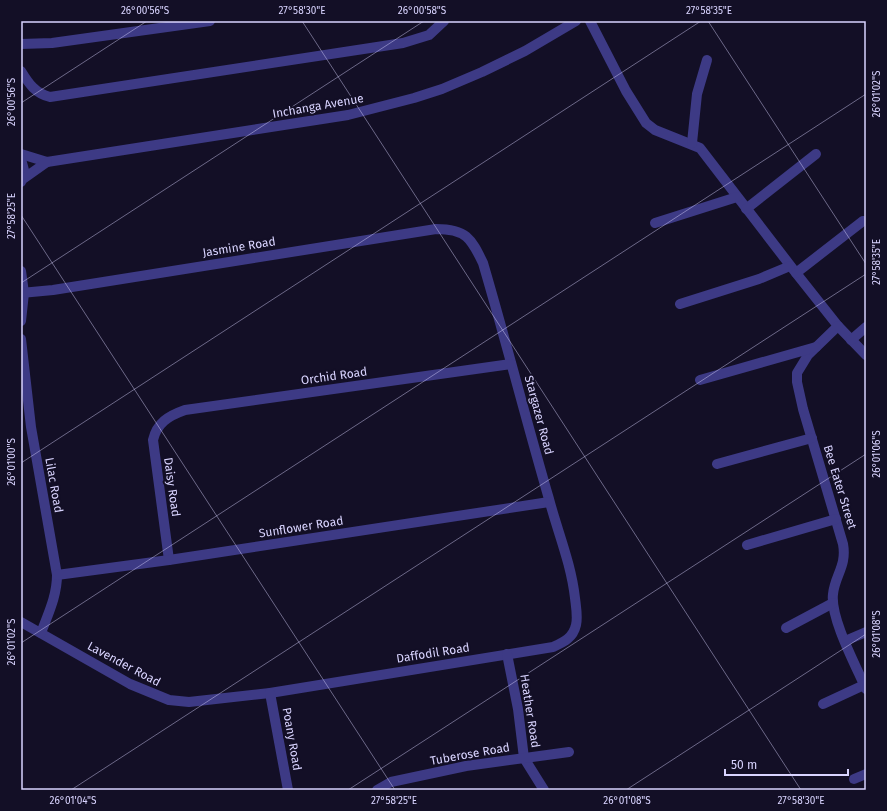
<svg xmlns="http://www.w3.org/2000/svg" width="887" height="811" viewBox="0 0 887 811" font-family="'Fira Sans',sans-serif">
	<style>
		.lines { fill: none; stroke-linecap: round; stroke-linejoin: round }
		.minor { stroke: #3d3a85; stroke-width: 10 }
		.tertiary { stroke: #3d3a85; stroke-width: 10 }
		.ticks { fill: none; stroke: #d9d4ff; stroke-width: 1; stroke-opacity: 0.45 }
		.labels { text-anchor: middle; stroke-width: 4; stroke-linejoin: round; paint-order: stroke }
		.street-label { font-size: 12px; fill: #d9d4ff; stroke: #130f26 }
		.neatline { fill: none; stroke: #d9d4ff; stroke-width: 1.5 }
		.ticks-label { font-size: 10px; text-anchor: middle; fill: #d9d4ff }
	</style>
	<rect width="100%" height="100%" fill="#130f26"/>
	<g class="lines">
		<!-- minor -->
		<g class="minor">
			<polyline points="590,21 626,91 646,123 655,130 700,148 796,273 838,326 866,355"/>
			<polyline points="21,44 52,43 210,21"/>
			<path d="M21,71C29,84 35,93 50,97L403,43L429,35L444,21"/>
			<polyline points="692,143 697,94 707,60"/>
			<polyline points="746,209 816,154"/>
			<polyline points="655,223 737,197"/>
			<polyline points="21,271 24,293 21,321"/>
			<polyline points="796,273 863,221"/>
			<path d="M21,293L53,290L436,229C466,229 471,238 483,263C506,341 526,420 549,499C558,533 571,563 575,598C576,607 578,617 576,625C573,638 564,642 553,647L270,693L189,702L169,700L130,684L21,622"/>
			<polyline points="680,304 759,279 790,266"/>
			<path d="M838,326L808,355L797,373V382L803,409L843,544C847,566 835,575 833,594C830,618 856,666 866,689"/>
			<path d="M21,339L31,427L57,575C57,596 48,614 41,633"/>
			<polyline points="851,340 866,327"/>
			<polyline points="700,380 816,347"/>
			<polyline points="717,464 812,438"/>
			<polyline points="747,545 836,519"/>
			<path d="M169,560L153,440C157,423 168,416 185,410L511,364"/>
			<polyline points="57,575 169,560 549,502"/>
			<polyline points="786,628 833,603"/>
			<polyline points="845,641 866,632"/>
			<polyline points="507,654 518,709 524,758 544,790"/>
			<polyline points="270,693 288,790"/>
			<polyline points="823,704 864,685"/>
			<polyline points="854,779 866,774"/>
			<polyline points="377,790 391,782 466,766 569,752"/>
		</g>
		<!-- tertiary -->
		<g class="tertiary">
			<polyline points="21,154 47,162 348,115 414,98 442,89 482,72 525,51 576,21"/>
			<polyline points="21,159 24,170 21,182"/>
			<polyline points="23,179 47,162"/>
		</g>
	</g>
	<!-- ticks -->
	<path class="ticks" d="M302,21L801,790M708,21L866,264M21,103L147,21M21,215L395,790M21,283L424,21M21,463L701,21M21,643L866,94M71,790L866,274M348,790L866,454M626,790L866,634"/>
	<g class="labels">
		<!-- street labels -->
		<g class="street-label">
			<text transform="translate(318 106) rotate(-10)" y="4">Inchanga Avenue</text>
			<text transform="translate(239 247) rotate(-9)" y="4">Jasmine Road</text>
			<text transform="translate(334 376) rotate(-8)" y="4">Orchid Road</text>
			<text transform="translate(539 415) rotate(75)" y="4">Stargazer Road</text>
			<text transform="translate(54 485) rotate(80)" y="4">Lilac Road</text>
			<text transform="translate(172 487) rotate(82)" y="4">Daisy Road</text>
			<text transform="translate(840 487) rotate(73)" y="4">Bee Eater Street</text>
			<text transform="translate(301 527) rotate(-9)" y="4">Sunflower Road</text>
			<text transform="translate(433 653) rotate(-9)" y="4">Daffodil Road</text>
			<text transform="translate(124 664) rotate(28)" y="4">Lavender Road</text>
			<text transform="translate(530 711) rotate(81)" y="4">Heather Road</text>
			<text transform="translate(292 739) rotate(80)" y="4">Poany Road</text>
			<text transform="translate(470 754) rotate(-10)" y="4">Tuberose Road</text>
		</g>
	</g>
	<!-- border -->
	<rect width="887" height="811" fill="none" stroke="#130f26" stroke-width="44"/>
	<!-- scale -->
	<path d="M725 769v6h123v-6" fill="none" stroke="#d9d4ff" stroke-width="2"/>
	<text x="731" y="769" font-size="12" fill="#d9d4ff" stroke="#130f26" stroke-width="3" paint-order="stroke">50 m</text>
	<rect x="22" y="22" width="843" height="767" class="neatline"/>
	<g class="ticks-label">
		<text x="145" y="14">26°00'56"S</text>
		<text x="302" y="14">27°58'30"E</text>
		<text x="422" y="14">26°00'58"S</text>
		<text x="709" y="14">27°58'35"E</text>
		<text transform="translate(876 94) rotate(-90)" y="4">26°01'02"S</text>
		<text transform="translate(11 102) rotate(-90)" y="4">26°00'56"S</text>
		<text transform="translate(11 216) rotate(-90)" y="4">27°58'25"E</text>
		<text transform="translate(876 262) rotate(-90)" y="4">27°58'35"E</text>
		<text transform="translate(876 454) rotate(-90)" y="4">26°01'06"S</text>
		<text transform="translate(11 462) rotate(-90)" y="4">26°01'00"S</text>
		<text transform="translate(876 634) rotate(-90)" y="4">26°01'08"S</text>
		<text transform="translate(11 642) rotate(-90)" y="4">26°01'02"S</text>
		<text x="73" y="804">26°01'04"S</text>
		<text x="394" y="804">27°58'25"E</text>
		<text x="627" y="804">26°01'08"S</text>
		<text x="801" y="804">27°58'30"E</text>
	</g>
</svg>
